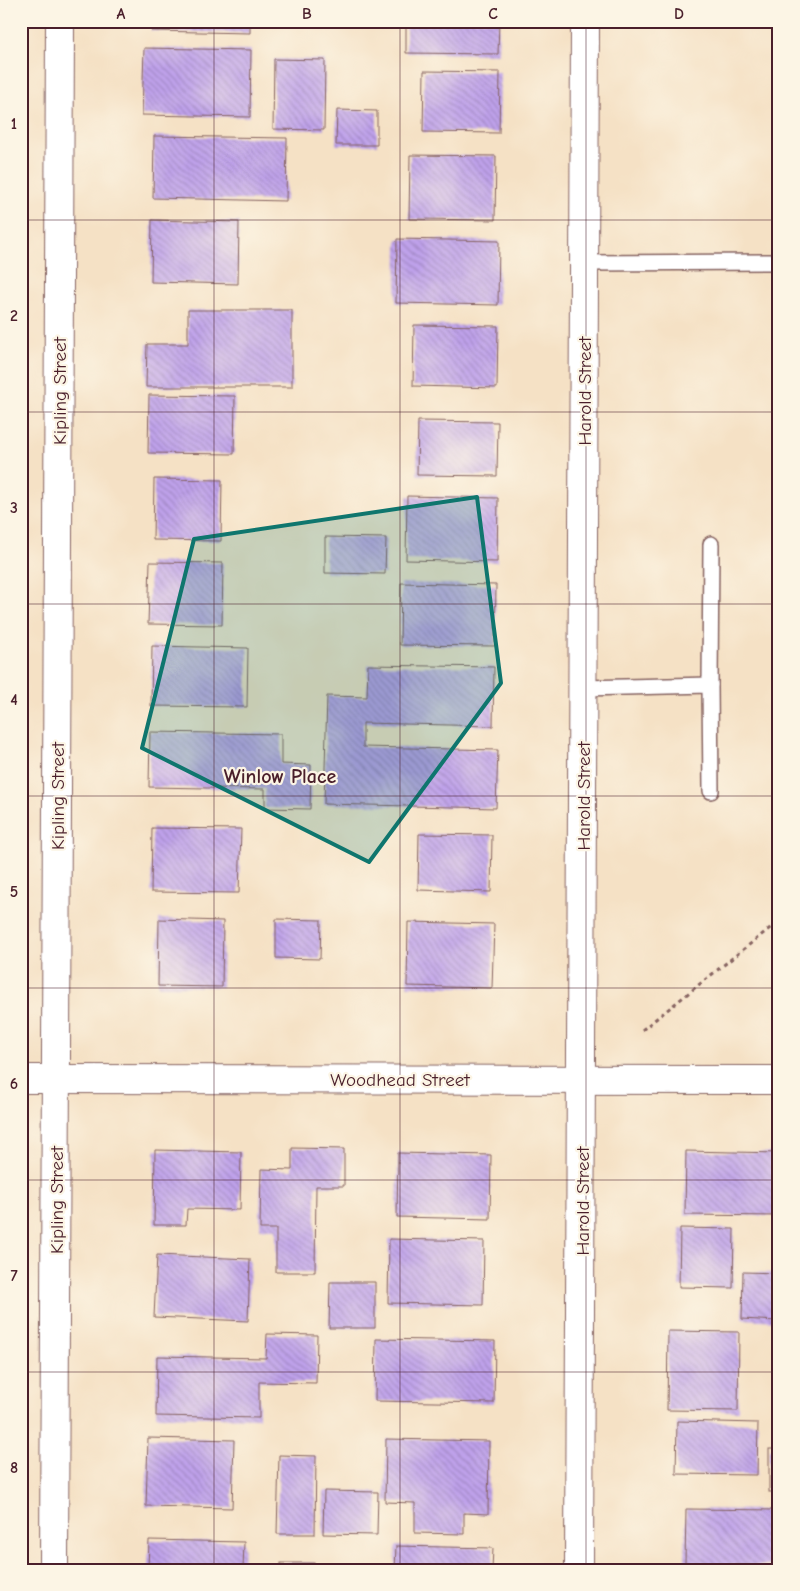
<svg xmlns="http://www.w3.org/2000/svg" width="800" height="1591" viewBox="0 0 800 1591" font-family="'Comic Neue',sans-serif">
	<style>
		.building { fill: url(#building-back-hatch) }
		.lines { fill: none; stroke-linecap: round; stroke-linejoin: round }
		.lane-casing { stroke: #866361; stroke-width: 18 }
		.street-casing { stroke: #866361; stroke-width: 30 }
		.secondary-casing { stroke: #866361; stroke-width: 30 }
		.path { stroke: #866361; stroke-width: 3; stroke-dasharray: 4 4; stroke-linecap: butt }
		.lane { stroke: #fff; stroke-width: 15 }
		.street { stroke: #fff; stroke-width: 28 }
		.secondary { stroke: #fff; stroke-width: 28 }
		.marked { fill: #0f766e; fill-opacity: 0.2; stroke: #0f766e; stroke-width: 4; stroke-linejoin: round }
		.grid { fill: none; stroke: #4a1f2b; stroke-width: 1; stroke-opacity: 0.55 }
		.labels { text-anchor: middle; stroke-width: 4.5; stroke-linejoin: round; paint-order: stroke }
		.street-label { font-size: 19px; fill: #4a1f2b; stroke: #fcf5e5 }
		.neighbourhood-label { font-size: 20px; font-weight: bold; fill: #4a1f2b; stroke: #fcf5e5 }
		.neatline { fill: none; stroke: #4a1f2b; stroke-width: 2 }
		.grid-label { font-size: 16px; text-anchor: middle; font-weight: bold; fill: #4a1f2b }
	</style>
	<defs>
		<pattern id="building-back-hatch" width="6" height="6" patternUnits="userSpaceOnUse" patternTransform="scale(1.25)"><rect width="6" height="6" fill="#bfa2eb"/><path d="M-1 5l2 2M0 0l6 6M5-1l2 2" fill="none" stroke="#9d83bf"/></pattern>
	</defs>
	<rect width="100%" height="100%" fill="#fcf5e5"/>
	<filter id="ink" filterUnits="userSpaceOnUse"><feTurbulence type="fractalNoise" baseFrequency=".02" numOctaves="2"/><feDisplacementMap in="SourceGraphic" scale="10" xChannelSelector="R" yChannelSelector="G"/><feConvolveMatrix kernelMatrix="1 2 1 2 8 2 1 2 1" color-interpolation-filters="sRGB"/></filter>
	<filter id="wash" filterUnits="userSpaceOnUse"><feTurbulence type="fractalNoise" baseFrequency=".0096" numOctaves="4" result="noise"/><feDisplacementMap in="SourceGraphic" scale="20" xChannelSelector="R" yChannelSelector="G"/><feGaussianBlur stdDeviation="1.12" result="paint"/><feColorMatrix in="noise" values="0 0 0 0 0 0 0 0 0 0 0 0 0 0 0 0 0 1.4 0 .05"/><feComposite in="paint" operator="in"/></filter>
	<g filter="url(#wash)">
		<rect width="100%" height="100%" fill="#f5e1c5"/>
		<g id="blocks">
			<!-- building -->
			<g class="building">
				<polygon points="152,21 250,21 250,33 151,31"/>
				<polygon points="406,21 499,21 498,54 406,53"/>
				<polygon points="144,48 251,50 250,117 142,115"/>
				<polygon points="274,59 325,60 324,130 273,129"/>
				<polygon points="424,71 500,72 499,133 423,132"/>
				<polygon points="337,110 377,111 377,145 336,145"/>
				<polygon points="154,136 287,138 286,201 153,198"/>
				<polygon points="410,155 496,156 495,220 409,219"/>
				<polygon points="152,220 239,222 238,284 151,282"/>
				<polygon points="397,239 499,241 498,305 396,303"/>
				<polygon points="188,310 292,310 292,387 146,387 147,344 188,344"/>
				<polygon points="414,325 498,326 497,388 413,386"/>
				<polygon points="149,395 235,396 234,454 148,453"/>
				<polygon points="418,421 498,422 497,476 417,475"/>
				<polygon points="154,479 222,480 221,541 153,540"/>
				<polygon points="407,496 498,498 497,562 406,560"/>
				<polygon points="325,537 386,538 385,574 325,573"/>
				<polygon points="150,562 223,563 222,625 148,624"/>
				<polygon points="401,583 496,585 495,646 400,645"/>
				<polygon points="152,646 248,648 247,707 151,706"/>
				<polygon points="368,665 494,667 493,726 363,723 363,747 498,750 496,808 324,804 327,696 367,697"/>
				<polygon points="150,732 281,734 281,764 311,765 310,809 265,808 265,789 149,787"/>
				<polygon points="152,828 241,829 239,893 151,892"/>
				<polygon points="419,834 492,835 491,892 418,890"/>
				<polygon points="159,919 223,921 222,987 158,986"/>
				<polygon points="276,919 321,920 320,959 276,958"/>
				<polygon points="408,922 494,924 492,988 407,986"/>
				<polygon points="292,1148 344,1149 344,1186 316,1186 315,1272 276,1272 276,1229 260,1229 261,1169 292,1170"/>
				<polygon points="155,1150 241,1152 240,1210 187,1209 186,1225 154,1225"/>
				<polygon points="686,1151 779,1153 779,1216 685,1215"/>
				<polygon points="398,1153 491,1155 490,1219 397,1217"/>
				<polygon points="680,1228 734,1229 733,1288 679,1287"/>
				<polygon points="389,1239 484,1241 483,1305 388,1303"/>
				<polygon points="157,1255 250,1259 248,1321 154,1317"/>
				<polygon points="743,1272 779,1273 779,1357 776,1357 777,1321 742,1319"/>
				<polygon points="330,1282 375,1282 375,1328 329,1328"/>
				<polygon points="668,1331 739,1332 738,1411 667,1410"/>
				<polygon points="267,1334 317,1335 316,1383 259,1382 259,1418 156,1416 157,1356 266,1358"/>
				<polygon points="376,1339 495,1341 494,1403 375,1401"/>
				<polygon points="677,1421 758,1423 757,1475 676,1474"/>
				<polygon points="148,1438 234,1440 232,1508 146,1506"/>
				<polygon points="386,1439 489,1441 488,1514 464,1513 464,1534 415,1533 415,1503 385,1502"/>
				<rect x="769" y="1449" width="10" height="43"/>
				<polygon points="279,1455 316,1456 315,1534 277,1534"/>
				<polygon points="324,1491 378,1492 377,1535 323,1534"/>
				<polygon points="686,1509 779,1510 779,1566 685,1564"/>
				<polygon points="149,1540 244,1542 243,1570 148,1570"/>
				<polygon points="396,1546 493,1548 492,1570 395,1570"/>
				<rect x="281" y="1563" width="33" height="7"/>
			</g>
		</g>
	</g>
	<g filter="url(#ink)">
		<use href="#blocks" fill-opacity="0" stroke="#866361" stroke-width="1"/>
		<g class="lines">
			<!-- lane casing -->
			<g class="lane-casing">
				<g id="lane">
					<polyline points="585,263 779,262"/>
					<polyline points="710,685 711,544"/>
					<polyline points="583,688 710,685 711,791"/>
				</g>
			</g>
			<!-- street casing -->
			<g class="street-casing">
				<g id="street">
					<polyline points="54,1570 60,21"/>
					<polyline points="579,1570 585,21"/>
				</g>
			</g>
			<!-- secondary casing -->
			<g class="secondary-casing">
				<polyline id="secondary" points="21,1079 779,1080"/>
			</g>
			<!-- path -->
			<polyline class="path" points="642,1030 779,921"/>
			<!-- lane -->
			<use href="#lane" class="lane"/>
			<!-- street -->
			<use href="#street" class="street"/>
			<!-- secondary -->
			<use href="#secondary" class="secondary"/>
		</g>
	</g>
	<!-- marked area -->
	<path class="marked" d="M477,497L501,683L369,862L142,748L194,539Z"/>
	<!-- grid -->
	<path class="grid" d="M214,21V1570M400,21V1570M586,21V1570M21,220H779M21,412H779M21,604H779M21,796H779M21,988H779M21,1180H779M21,1372H779"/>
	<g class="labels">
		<!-- street labels -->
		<g class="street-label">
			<text transform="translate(59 391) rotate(-90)" y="7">Kipling Street</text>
			<text transform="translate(584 391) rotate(-90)" y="7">Harold Street</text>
			<text transform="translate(57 796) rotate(-90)" y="7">Kipling Street</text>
			<text transform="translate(583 796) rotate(-90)" y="7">Harold Street</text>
			<text x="400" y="1086">Woodhead Street</text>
			<text transform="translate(56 1200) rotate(-90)" y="7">Kipling Street</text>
			<text transform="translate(582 1201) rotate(-90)" y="7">Harold Street</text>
		</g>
		<!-- neighbourhood labels -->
		<g class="neighbourhood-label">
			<text x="280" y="783">Winlow Place</text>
		</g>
	</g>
	<!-- margin -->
	<rect width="800" height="1591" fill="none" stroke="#fcf5e5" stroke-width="55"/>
	<rect x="28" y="28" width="744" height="1536" class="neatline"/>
	<g class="grid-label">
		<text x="121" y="19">A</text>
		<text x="307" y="19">B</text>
		<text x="493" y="19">C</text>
		<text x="679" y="19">D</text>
		<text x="14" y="129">1</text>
		<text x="14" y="321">2</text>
		<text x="14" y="513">3</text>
		<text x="14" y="705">4</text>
		<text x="14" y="897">5</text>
		<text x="14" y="1089">6</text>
		<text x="14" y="1281">7</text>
		<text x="14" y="1473">8</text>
	</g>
</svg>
